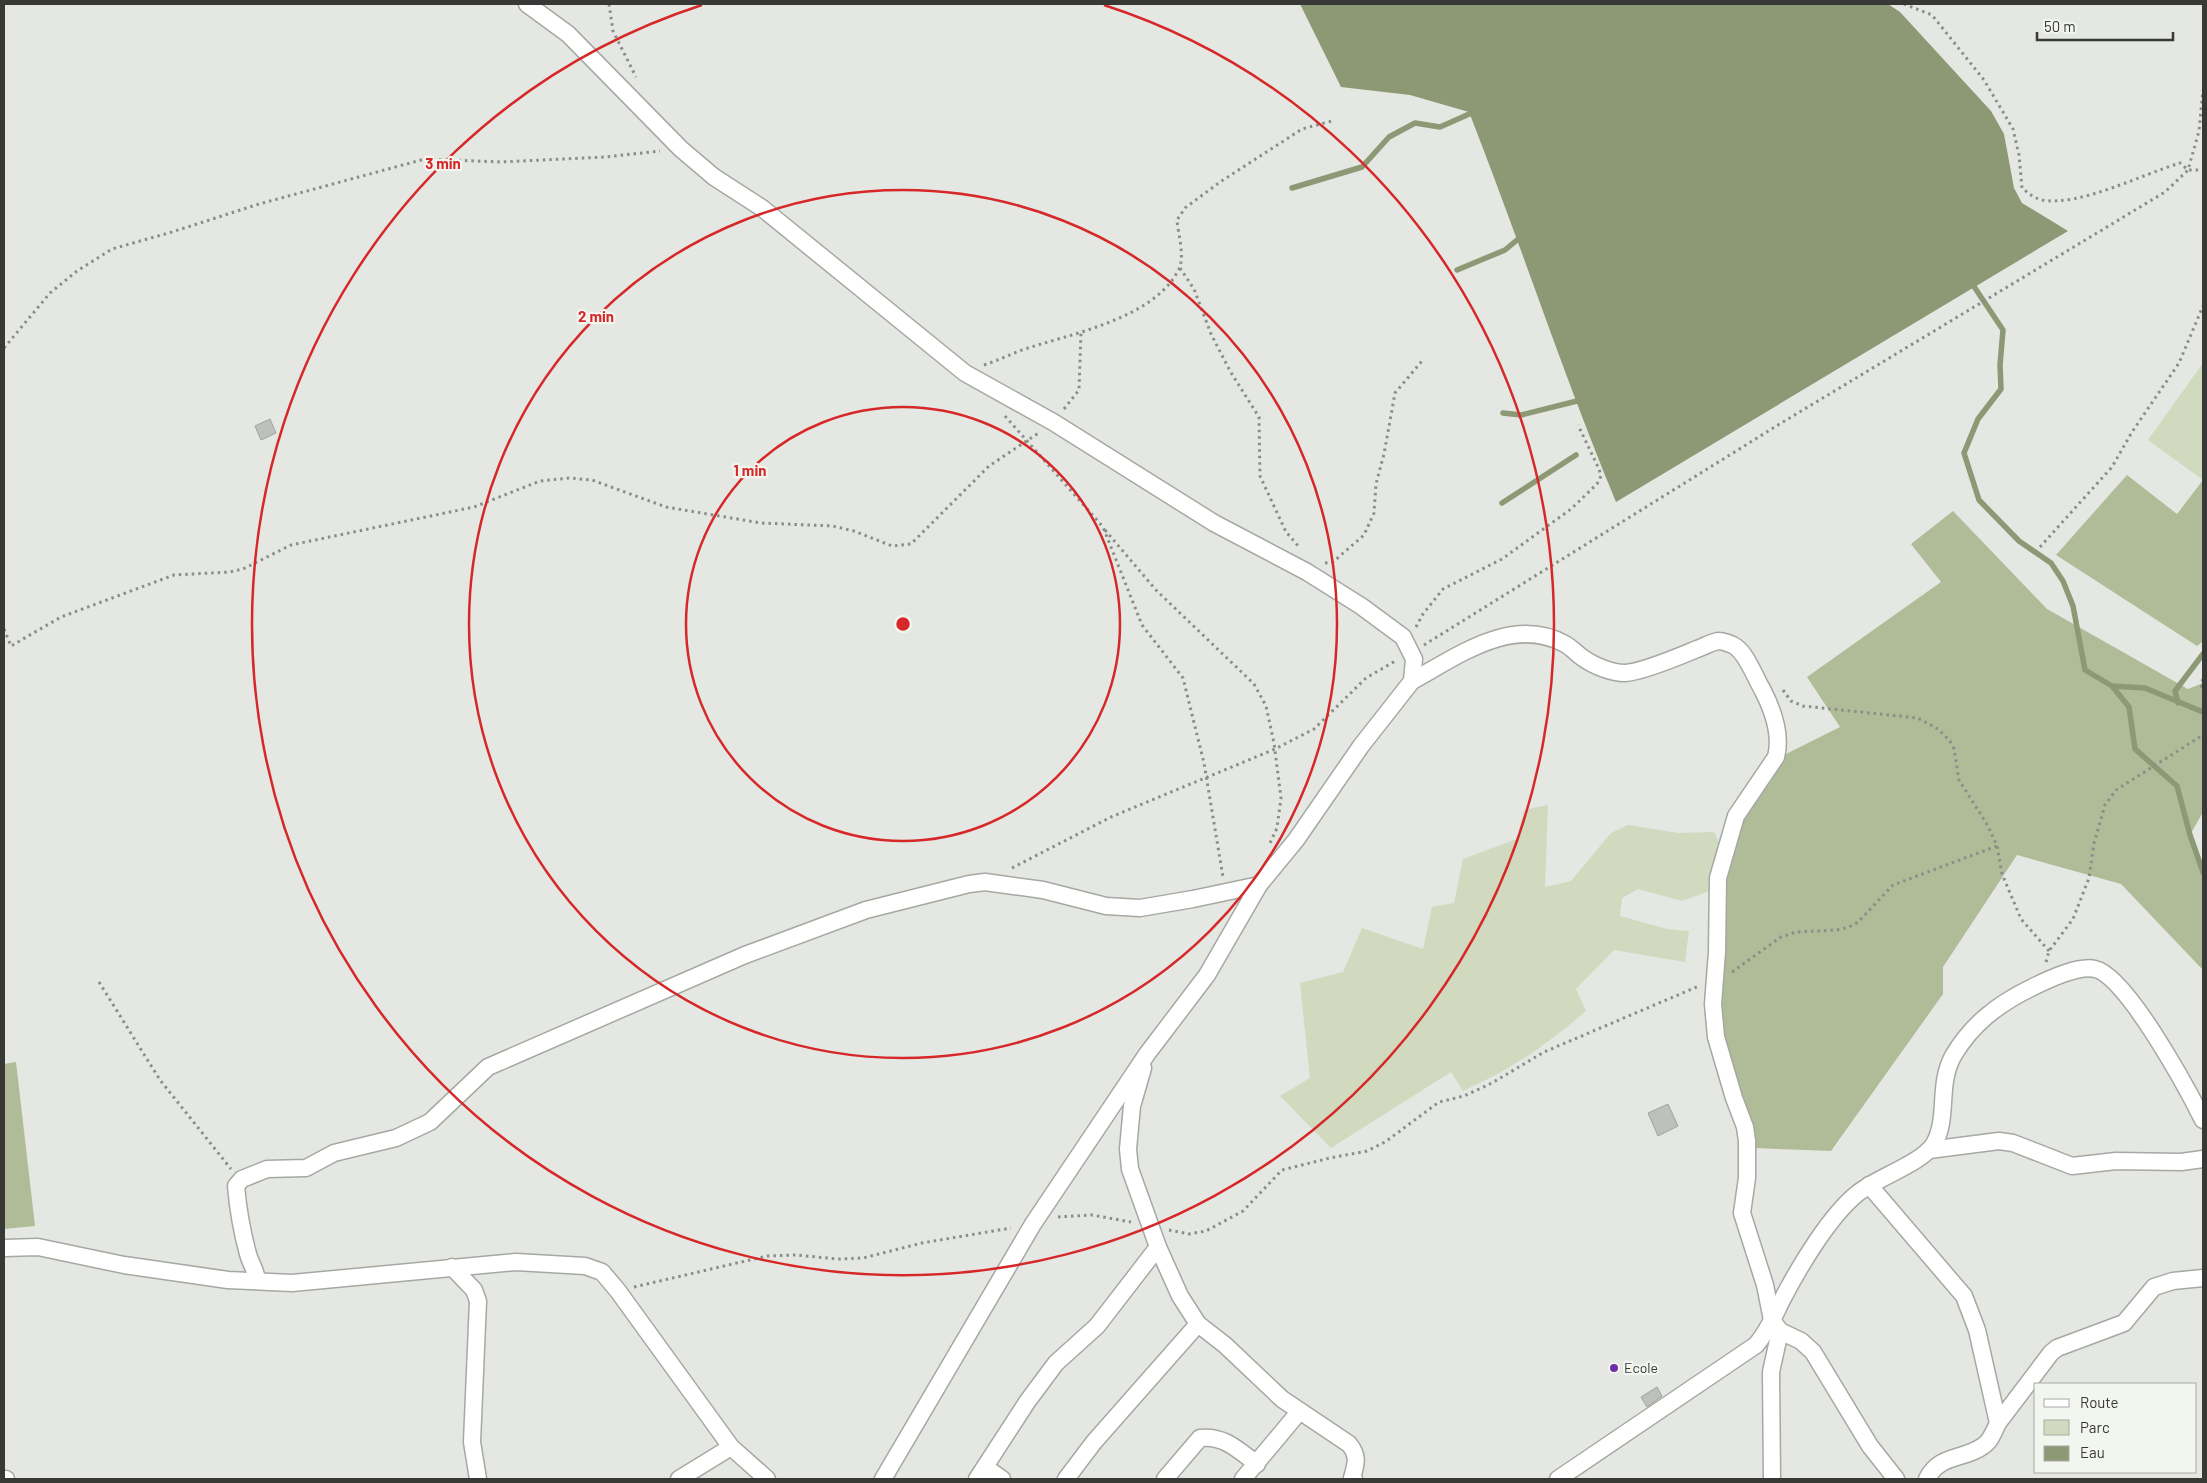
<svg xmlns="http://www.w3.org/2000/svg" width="2207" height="1483" viewBox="0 0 2207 1483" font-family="Barlow,sans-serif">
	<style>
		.green { fill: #d1dabe }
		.forest { fill: #b0bc98 }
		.water { fill: #8d9875 }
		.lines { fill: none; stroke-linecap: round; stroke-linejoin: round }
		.stream { stroke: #8d9875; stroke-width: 5.5 }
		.building { fill: #bec0bb; stroke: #a1a39e }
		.street-casing { stroke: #a6a8a3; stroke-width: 19 }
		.path { stroke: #8b8d89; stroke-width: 3; stroke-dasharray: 2.5 4; stroke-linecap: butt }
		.street { stroke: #fff; stroke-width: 16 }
		.ring { fill: none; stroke: #d62828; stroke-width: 2.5 }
		.poi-dot { fill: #6b30a6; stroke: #f3f5ef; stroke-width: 2 }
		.labels { text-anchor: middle; stroke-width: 4.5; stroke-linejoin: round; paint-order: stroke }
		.poi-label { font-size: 14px; fill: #383937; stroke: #f3f5ef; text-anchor: start }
		.centre { fill: #d62828; stroke: #f3f5ef; stroke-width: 2.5 }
		.ring-label { font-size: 15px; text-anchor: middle; font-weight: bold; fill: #d62828; stroke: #f3f5ef; stroke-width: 4.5; stroke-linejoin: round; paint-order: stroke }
	</style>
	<rect width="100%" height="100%" fill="#e5e7e2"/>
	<!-- green -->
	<g class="green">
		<polygon points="2203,363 2203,480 2148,440"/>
		<path d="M1548,805L1545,887L1571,881L1611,833L1628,825L1678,833L1714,832L1729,861L1721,887L1682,901L1638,889L1622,898L1620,916L1667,929L1689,931L1685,962L1614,950L1576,989L1586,1011C1545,1046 1512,1069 1463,1091L1451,1072L1331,1148L1280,1096L1310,1078L1300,983L1343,972L1362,928L1423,949L1432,907L1454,903L1463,859L1517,839L1524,810Z"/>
	</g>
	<!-- forest -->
	<g class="forest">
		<polygon points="2127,475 2177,514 2203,480 2203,641 2197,646 2056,555"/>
		<polygon points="1953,511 2047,609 2188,689 2203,683 2203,812 2190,835 2203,872 2203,970 2121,884 2017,855 1943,967 1943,994 1831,1151 1754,1148 1727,1053 1717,994 1721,887 1733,833 1778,758 1840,727 1807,677 1941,582 1911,544"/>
		<polygon points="16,1062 35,1226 4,1229 4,1064"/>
	</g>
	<!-- water -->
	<path class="water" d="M1300,4H1888L1900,12L1991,111L2004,134L2014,188L2022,203L2068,231L1616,502C1563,374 1520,242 1469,112L1410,95L1341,87Z"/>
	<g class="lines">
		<!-- stream -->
		<g class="stream">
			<polyline points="1292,188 1362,167 1389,137 1415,123 1440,127 1476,111"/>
			<polyline points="1457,270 1505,250 1523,235"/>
			<polyline points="1971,282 2003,330 2000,365 2001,389 1978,419 1964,453 1979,500 2019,541 2051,563 2063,581 2073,606 2085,670 2112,686 2145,688 2203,712"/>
			<polyline points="1503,413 1521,415 1581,400"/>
			<polyline points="1502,503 1576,455"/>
			<polyline points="2112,686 2129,707 2135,749 2177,786 2190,835 2203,872"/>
			<polyline points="2178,703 2175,691 2203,654"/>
		</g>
	</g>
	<!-- building -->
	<g class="building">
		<polygon points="270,419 276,433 261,440 255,426"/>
		<polygon points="1668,1104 1678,1126 1658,1136 1648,1113"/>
		<polygon points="1657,1387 1662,1396 1647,1407 1641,1397"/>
	</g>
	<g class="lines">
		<!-- street casing -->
		<g class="street-casing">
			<g id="street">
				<polyline points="527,4 568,34 681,149 714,177 762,208 965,373 1053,422 1214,523 1307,572 1361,606 1403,637 1414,659 1412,681 1361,746 1296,840 1259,885 1207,975 1147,1054 1033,1224 883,1479"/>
				<path d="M1412,681C1458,656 1512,615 1565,644C1572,648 1577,654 1583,658C1594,666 1612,673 1625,673C1643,672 1680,656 1697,649C1703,647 1712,642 1718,641C1723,641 1732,644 1736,647C1747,655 1755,677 1762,689C1773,710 1782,734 1776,757L1736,816L1718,878L1717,952L1713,1004L1716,1037L1734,1098L1745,1127L1747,1141V1178L1742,1213L1765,1285L1772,1320L1780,1331L1771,1372L1772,1479"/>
				<path d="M1143,1068L1132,1106L1128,1149L1130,1169L1158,1247L1180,1296L1198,1324L1225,1345L1282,1399L1349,1444C1359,1456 1356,1464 1352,1478L1354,1479"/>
				<polyline points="1929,1150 1999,1141 2013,1143 2072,1166 2116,1161 2181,1162 2203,1159"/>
				<path d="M1869,1185L1964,1296L1977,1330L1998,1423C1994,1431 1991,1441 1983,1446C1964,1460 1939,1454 1927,1479"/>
				<polyline points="4,1248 38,1247 124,1265 228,1280 292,1283 516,1262 585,1266 602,1272 618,1291 731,1447 767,1479"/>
				<polyline points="452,1267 474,1290 478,1301 472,1442 478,1479"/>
				<path d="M257,1280C255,1267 251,1265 248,1254C242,1232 238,1209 236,1186L242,1179L267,1169L306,1168L334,1153L396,1138L430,1122L488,1067L745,955L866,910L969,884L985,882L1043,890L1106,906L1140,908L1193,899L1259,885"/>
				<polyline points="1780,1331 1801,1341 1813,1352 1870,1446 1896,1479"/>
				<polyline points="1998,1423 2051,1353 2057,1348 2124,1323 2154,1287 2173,1281 2203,1278"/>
				<polyline points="985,1467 1002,1479"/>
				<polyline points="4,1479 6,1479"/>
				<polyline points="679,1479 731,1447"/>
				<polyline points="977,1479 1027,1402 1056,1363 1097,1326 1158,1247"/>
				<polyline points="1066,1479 1094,1442 1198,1324"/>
				<path d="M1165,1479L1200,1438C1224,1435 1238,1450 1257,1464"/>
				<polyline points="1243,1479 1299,1412"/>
				<path d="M1558,1479L1756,1345C1768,1331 1774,1316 1782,1300C1799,1267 1830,1215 1858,1193C1878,1177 1922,1163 1934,1144C1949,1117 1937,1086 1953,1056C1972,1024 1998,1004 2031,988C2047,980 2078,965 2095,969C2126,975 2188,1090 2203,1120"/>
			</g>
		</g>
		<!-- path -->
		<g class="path">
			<polyline points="609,4 613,31 636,77"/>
			<path d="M1904,4L1932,15L1984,80L2013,129L2019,155L2022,188C2028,193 2034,198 2042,200C2079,207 2143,174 2180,163L2188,170H2203"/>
			<polyline points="1180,268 1194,289 1211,334 1230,371 1259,417 1260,476 1286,532 1300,548"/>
			<polyline points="4,348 50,293 77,271 112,249 172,232 259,204 425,159 501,162 605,157 660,151"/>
			<path d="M984,365C996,361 1007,356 1019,351C1068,334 1154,320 1179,269C1185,256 1178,234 1177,220L1185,208L1220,182L1302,129L1332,121"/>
			<polyline points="1064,409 1079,390 1081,332"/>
			<polyline points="1005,416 1103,527 1142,625 1183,678 1204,763 1223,877"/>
			<polyline points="1105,530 1156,590 1254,684 1266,706 1274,743 1281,798 1277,828 1270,843"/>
			<polyline points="2040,547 2112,467 2132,432 2179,363 2203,306"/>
			<polyline points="1325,563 1333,562 1364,535 1374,513 1376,484 1384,454 1395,393 1422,361"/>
			<polyline points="1416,627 1423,614 1443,589 1502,559 1571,509 1597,484 1601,476 1599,469 1578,425"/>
			<polyline points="4,629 11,646 61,617 174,575 230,572 243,569 291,545 474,507 540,481 569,478 592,480 666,507 761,523 833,526 854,531 892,546 911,544 989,466 1040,432"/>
			<polyline points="1424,645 1778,425 2165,192 2188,170 2199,131 2203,90"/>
			<polyline points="2203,679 2201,684 2203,692"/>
			<polyline points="1783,690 1791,701 1803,706 1918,718 1938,729 1950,741 1954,749 1959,780 1988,826 1997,846 2002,874 2021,919 2049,951"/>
			<polyline points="1012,868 1111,817 1275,749 1314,729 1366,678 1397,660"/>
			<polyline points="2046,962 2049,951 2073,919 2089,878 2094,843 2105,805 2116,790 2203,735"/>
			<polyline points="1732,972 1781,937 1796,932 1837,930 1849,927 1858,922 1893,885 1997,846"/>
			<polyline points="99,982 160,1080 231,1169"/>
			<polyline points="1058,1217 1092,1215 1131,1222"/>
			<polyline points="1169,1230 1189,1234 1206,1231 1243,1211 1282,1170 1330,1158 1367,1151 1385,1142 1439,1102 1464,1096 1492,1083 1544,1052 1699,986"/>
			<polyline points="634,1287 767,1256 796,1255 838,1259 863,1258 922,1243 1011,1228"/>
		</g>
		<!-- street -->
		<use href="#street" class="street"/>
	</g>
	<!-- distance rings -->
	<g class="ring">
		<circle cx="903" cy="624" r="217"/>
		<circle cx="903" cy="624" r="434"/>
		<path d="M1104 5A651 651 0 1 1 702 5"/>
	</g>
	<!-- markers -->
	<circle class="poi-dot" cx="1614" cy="1368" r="5"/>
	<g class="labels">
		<!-- poi labels -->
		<g class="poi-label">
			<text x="1624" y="1373">Ecole</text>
		</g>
	</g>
	<circle cx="903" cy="624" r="8" class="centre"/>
	<g class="ring-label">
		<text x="443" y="169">3 min</text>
		<text x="596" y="322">2 min</text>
		<text x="750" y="476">1 min</text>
	</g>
	<!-- border -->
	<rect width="2207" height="1483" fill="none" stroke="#383937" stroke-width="10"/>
	<!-- legend -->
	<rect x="2034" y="1383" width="162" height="90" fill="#f3f5ef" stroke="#a8aaa5"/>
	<rect x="2044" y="1399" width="25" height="8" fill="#ffffff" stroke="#a8aaa5"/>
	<text x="2080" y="1408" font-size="15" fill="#383937">Route</text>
	<rect x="2044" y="1420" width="25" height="15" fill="#d1dabe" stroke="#a8aaa5"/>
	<text x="2080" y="1433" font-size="15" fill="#383937">Parc</text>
	<rect x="2044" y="1446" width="25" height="15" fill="#8d9875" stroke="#a8aaa5"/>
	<text x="2080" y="1458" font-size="15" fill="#383937">Eau</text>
	<!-- scale -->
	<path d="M2037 32v8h136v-8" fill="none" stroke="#383937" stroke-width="2.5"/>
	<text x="2044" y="32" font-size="15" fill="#383937" stroke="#f3f5ef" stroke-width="4" paint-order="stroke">50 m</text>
</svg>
